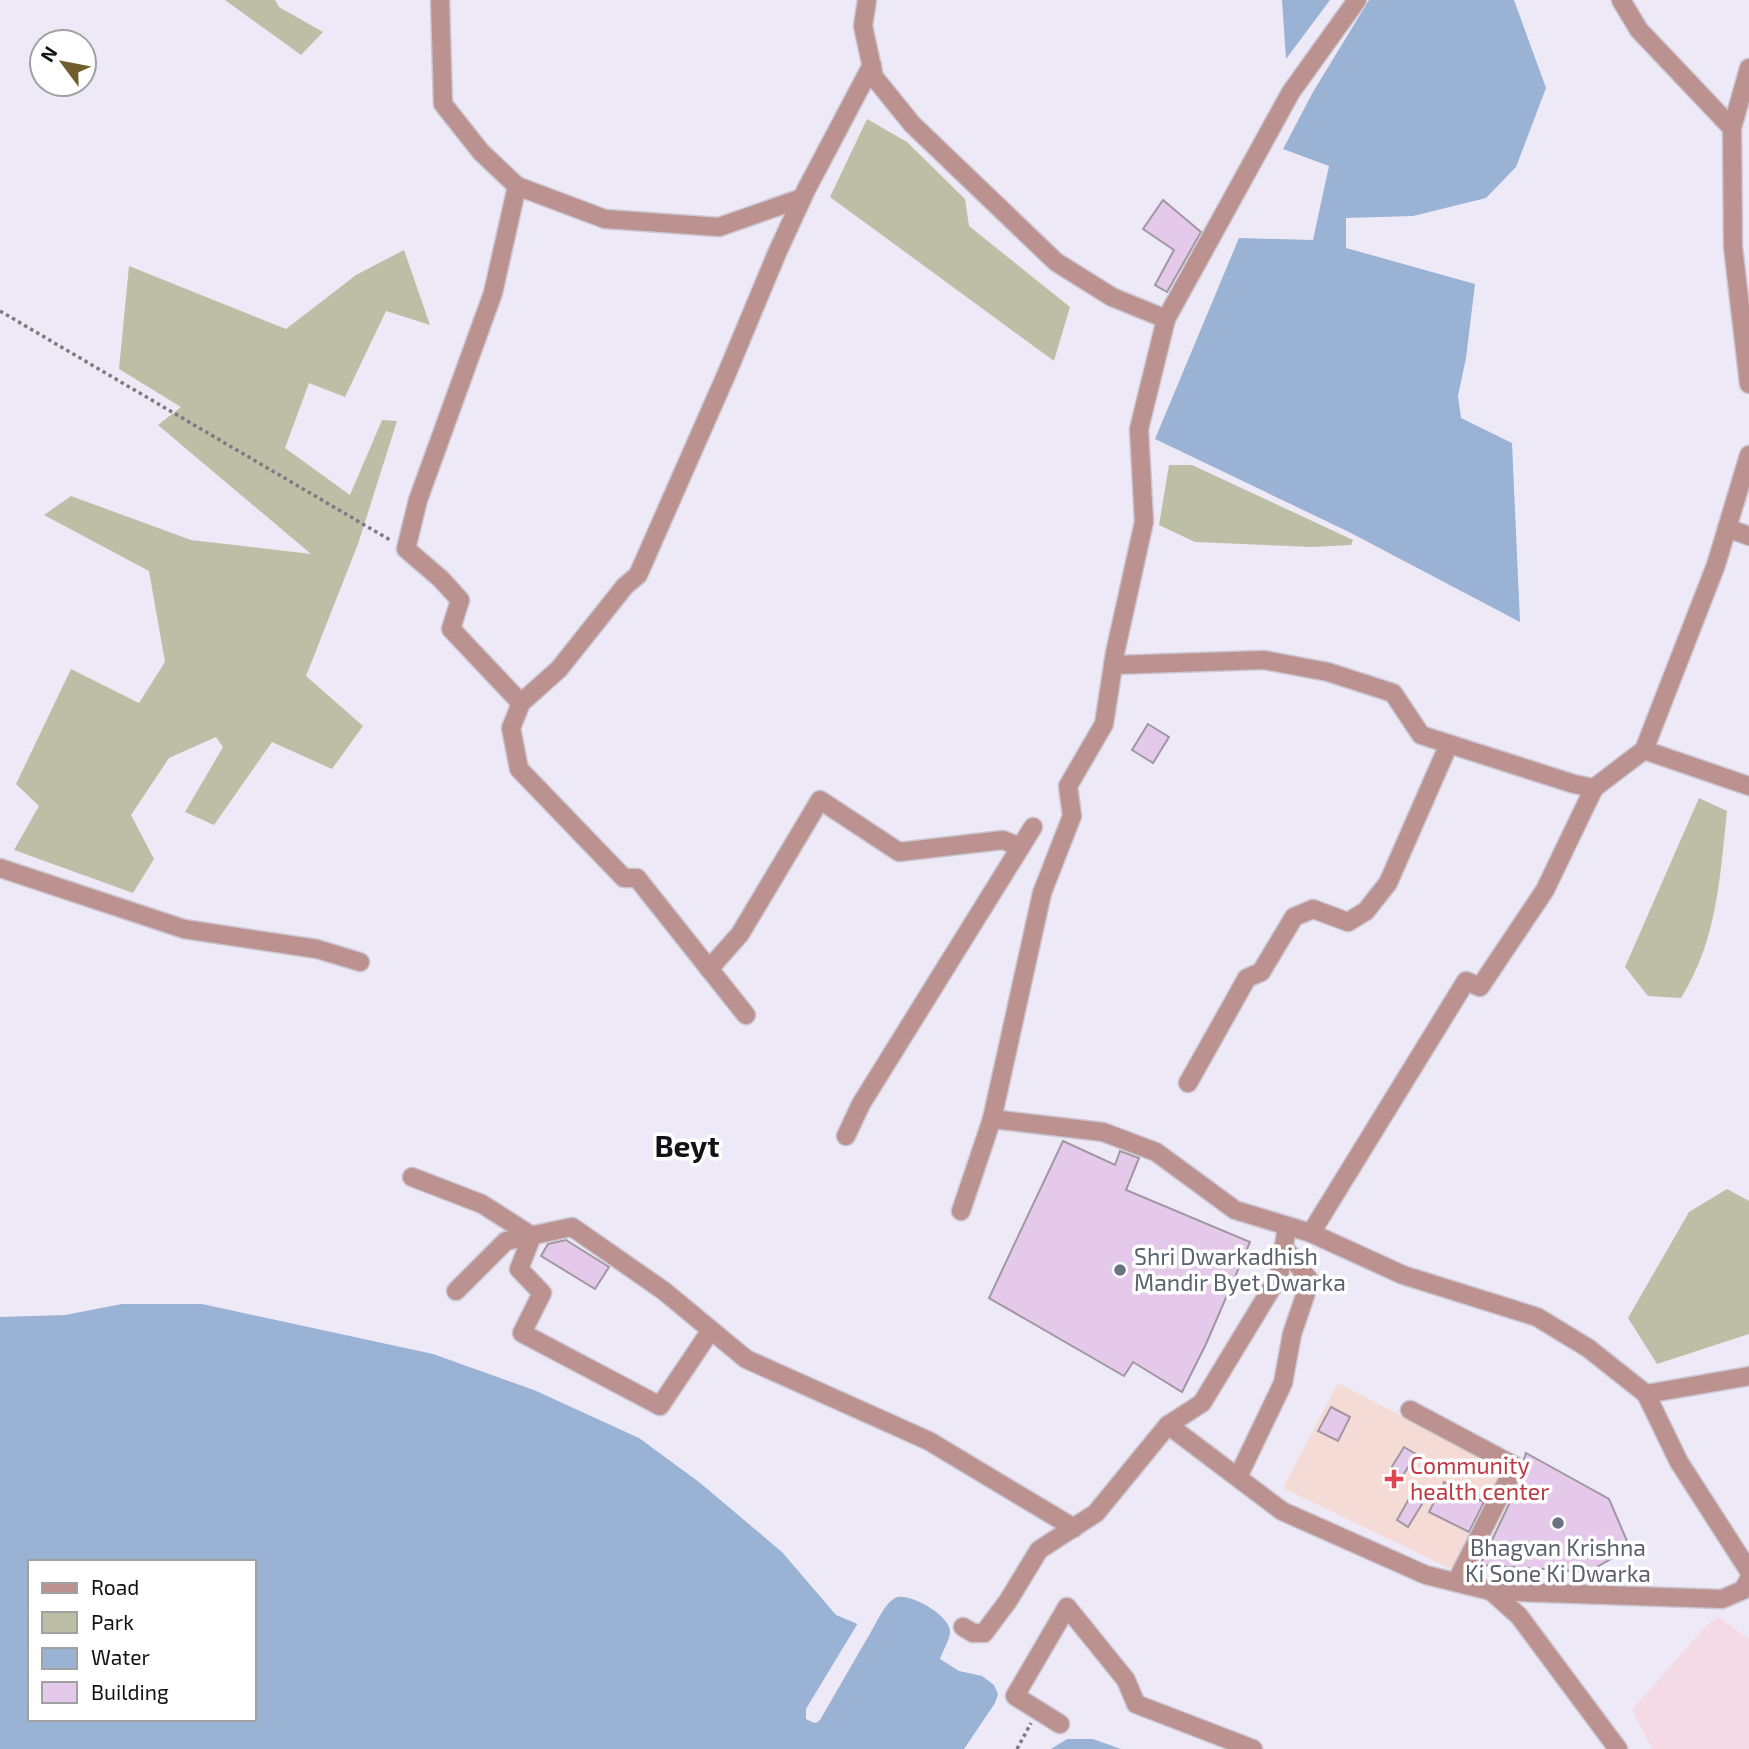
<svg xmlns="http://www.w3.org/2000/svg" width="1749" height="1749" viewBox="0 0 1749 1749" font-family="'Exo 2',sans-serif">
	<style>
		.education { fill: #f3dae4 }
		.medical { fill: #f5dbd6 }
		.green { fill: #bcbfa6 }
		.water { fill: #9ab2d4; fill-rule: evenodd }
		.pier { fill: #eee9f6 }
		.building { fill: #e5c9eb; stroke: #a097a1; stroke-width: 2 }
		.lines { fill: none; stroke-linecap: round; stroke-linejoin: round }
		.street-casing { stroke: #cbc7d2; stroke-width: 21 }
		.path { stroke: #7d7a82; stroke-width: 3.5; stroke-dasharray: 3.5 3.5; stroke-linecap: butt }
		.street { stroke: #bc9291; stroke-width: 18 }
		.worship-dot { fill: #6b7280; stroke: #fff; stroke-width: 2.5 }
		.health-dot { fill: #e0444e; stroke: #fff; stroke-width: 2.5 }
		.labels { text-anchor: middle; stroke-width: 7; stroke-linejoin: round; paint-order: stroke }
		.worship-label { font-size: 23px; fill: #5b616d; stroke: #fff; text-anchor: start }
		.health-label { font-size: 23px; fill: #be3a42; stroke: #fff; text-anchor: start }
		.district-label { font-size: 30px; font-weight: bold; fill: #131216; stroke: #fff }
	</style>
	<rect width="100%" height="100%" fill="#eee9f6"/>
	<!-- education -->
	<polygon class="education" points="1718,1617 1749,1639 1749,1749 1652,1749 1632,1710 1706,1626"/>
	<!-- medical -->
	<polygon class="medical" points="1338,1383 1506,1470 1455,1571 1283,1488"/>
	<!-- green -->
	<g class="green">
		<polygon points="225,0 275,0 279,7 323,32 301,55"/>
		<polygon points="867,119 907,142 965,199 969,226 1070,307 1054,361 830,197"/>
		<polygon points="404,250 430,325 386,311 345,397 309,383 285,448 350,495 382,420 397,421 358,544 306,676 363,726 332,769 272,742 214,825 185,812 223,747 216,737 169,758 131,815 154,859 133,893 14,850 39,806 16,784 71,669 139,703 165,662 149,571 44,515 71,496 191,540 311,554 158,425 181,407 119,369 129,266 286,329 356,275"/>
		<polygon points="1169,465 1192,465 1353,540 1351,545 1312,547 1195,542 1159,525"/>
		<path d="M1699,798L1727,811C1720,877 1717,941 1681,998L1648,996L1625,967Z"/>
		<polygon points="1727,1189 1749,1201 1749,1334 1657,1364 1628,1318 1689,1212"/>
	</g>
	<!-- water -->
	<g class="water">
		<polygon points="1282,0 1330,0 1286,59"/>
		<polygon points="1369,0 1514,0 1546,88 1516,167 1486,198 1413,216 1346,218 1346,248 1475,284 1466,358 1458,396 1461,418 1512,443 1520,622 1349,532 1155,439 1239,238 1313,240 1329,166 1283,149 1313,92"/>
		<path d="M122,1304H202L433,1354L534,1390L639,1438L699,1482L782,1552L836,1615L872,1630C878,1620 885,1603 895,1598C908,1591 952,1616 950,1633C949,1641 943,1650 940,1659L959,1671L982,1676L994,1685L998,1694L995,1703L964,1749H0V1317L65,1315ZM30,1562H254V1719H30Z"/>
		<polygon points="1067,1739 1093,1739 1121,1749 1051,1749"/>
	</g>
	<!-- pier -->
	<polygon class="pier" points="858,1623 872,1630 820,1720 816,1723 812,1722 806,1719 806,1709"/>
	<!-- building -->
	<g class="building">
		<polygon points="1163,200 1201,232 1167,292 1155,285 1174,250 1143,229"/>
		<polygon points="1148,724 1169,737 1153,763 1132,750"/>
		<polygon points="1063,1141 1115,1165 1120,1151 1139,1158 1126,1190 1250,1242 1206,1344 1182,1392 1133,1362 1124,1376 989,1298"/>
		<polygon points="566,1240 609,1267 595,1289 541,1256 548,1244"/>
		<polygon points="1331,1407 1350,1417 1338,1441 1318,1431"/>
		<polygon points="1404,1447 1416,1454 1402,1477 1390,1470"/>
		<polygon points="1526,1453 1609,1499 1630,1548 1588,1572 1480,1565 1525,1471 1526,1465 1524,1459"/>
		<polygon points="1444,1482 1484,1502 1469,1532 1429,1512"/>
		<polygon points="1410,1497 1422,1504 1408,1527 1397,1520"/>
	</g>
	<g class="lines">
		<!-- street casing -->
		<g class="street-casing">
			<g id="street">
				<polyline points="440,0 443,104 481,152 517,186 605,219 719,227 802,198"/>
				<polyline points="867,0 863,26 874,77 912,124 1056,262 1112,297 1166,319"/>
				<polyline points="1621,0 1639,30 1732,128 1733,247 1749,384"/>
				<polyline points="1732,128 1749,68"/>
				<polyline points="517,186 493,293 418,500 406,549 441,579 460,600 451,629 521,703"/>
				<polyline points="1727,528 1749,536"/>
				<polyline points="1113,665 1264,660 1328,672 1393,693 1421,735 1574,784 1594,788 1545,890 1480,987 1466,981 1311,1233"/>
				<polyline points="1644,750 1749,786"/>
				<polyline points="1594,788 1644,750 1716,565 1749,455"/>
				<polyline points="0,868 184,929 317,949 360,962"/>
				<polyline points="709,969 740,934 820,800 899,852 1003,840 1020,847"/>
				<polyline points="746,1015 637,878 624,878 519,769 511,728 521,703 559,669 625,586 638,575 727,373 777,253 806,190 872,65"/>
				<polyline points="1188,1083 1247,978 1261,972 1294,917 1313,909 1348,922 1366,911 1388,883 1449,744"/>
				<polyline points="992,1119 1103,1132 1156,1152 1235,1210 1311,1233 1403,1275 1537,1317 1588,1348 1646,1394 1679,1462 1749,1571"/>
				<polyline points="846,1136 861,1104 1033,827"/>
				<polyline points="412,1177 482,1204 532,1236 519,1269 542,1293 522,1333 660,1406 711,1330"/>
				<polyline points="961,1211 992,1119 1042,893 1072,816 1068,786 1104,724 1115,653 1144,522 1139,429 1166,319 1291,92 1357,0"/>
				<polyline points="456,1291 506,1241 572,1227 664,1291 746,1359 929,1441 1074,1528"/>
				<polyline points="1646,1394 1749,1376"/>
				<polyline points="1410,1410 1515,1466 1456,1582"/>
				<polyline points="1168,1425 1282,1511 1426,1575 1491,1591 1722,1599 1743,1590 1749,1579"/>
				<polyline points="1238,1477 1283,1383 1292,1334 1310,1281 1284,1247"/>
				<polyline points="1491,1591 1519,1616 1618,1749"/>
				<polyline points="963,1627 973,1633 984,1633 1008,1601 1039,1550 1096,1513 1168,1425 1202,1403 1279,1276 1287,1227"/>
				<polyline points="1060,1724 1015,1696 1067,1607 1126,1680 1136,1704 1253,1749"/>
			</g>
		</g>
		<!-- path -->
		<g class="path">
			<polyline points="0,311 390,540"/>
			<polyline points="1017,1749 1031,1723"/>
		</g>
		<!-- street -->
		<use href="#street" class="street"/>
	</g>
	<!-- markers -->
	<g class="worship-dot">
		<circle cx="1120" cy="1270" r="7"/>
		<circle cx="1558" cy="1523" r="7"/>
	</g>
	<path class="health-dot" d="M1390.5 1468.5h7v7h7v7h-7v7h-7v-7h-7v-7h7z"/>
	<g class="labels">
		<!-- worship labels -->
		<g class="worship-label">
			<text x="1134" y="1265">Shri Dwarkadhish<tspan x="1134" dy="26">Mandir Byet Dwarka</tspan></text>
			<text x="1558" y="1556" text-anchor="middle">Bhagvan Krishna<tspan x="1558" dy="26">Ki Sone Ki Dwarka</tspan></text>
		</g>
		<!-- health labels -->
		<g class="health-label">
			<text x="1410" y="1474">Community<tspan x="1410" dy="26">health center</tspan></text>
		</g>
		<!-- district labels -->
		<g class="district-label">
			<text x="687" y="1157">Beyt</text>
		</g>
	</g>
	<!-- legend -->
	<rect x="28" y="1560" width="228" height="161" fill="#ffffff" stroke="#a1a0a2" stroke-width="2"/>
	<rect x="42" y="1583" width="35" height="10" fill="#bc9291" stroke="#a1a0a2" stroke-width="2"/>
	<text x="91" y="1595" font-size="21" fill="#131216">Road</text>
	<rect x="42" y="1612" width="35" height="21" fill="#bcbfa6" stroke="#a1a0a2" stroke-width="2"/>
	<text x="91" y="1630" font-size="21" fill="#131216">Park</text>
	<rect x="42" y="1648" width="35" height="21" fill="#9ab2d4" stroke="#a1a0a2" stroke-width="2"/>
	<text x="91" y="1665" font-size="21" fill="#131216">Water</text>
	<rect x="42" y="1682" width="35" height="21" fill="#e5c9eb" stroke="#a1a0a2" stroke-width="2"/>
	<text x="91" y="1700" font-size="21" fill="#131216">Building</text>
	<!-- north arrow -->
	<g transform="translate(63 63) rotate(302)"><circle r="33" fill="#ffffff" stroke="#a1a0a2" stroke-width="2"/>
	<path d="M0-5L12 26L0 18L-12 26Z" fill="#705e2c"/>
	<text y="-10" font-size="19" font-weight="bold" text-anchor="middle" fill="#131216">N</text>
	</g>
</svg>
